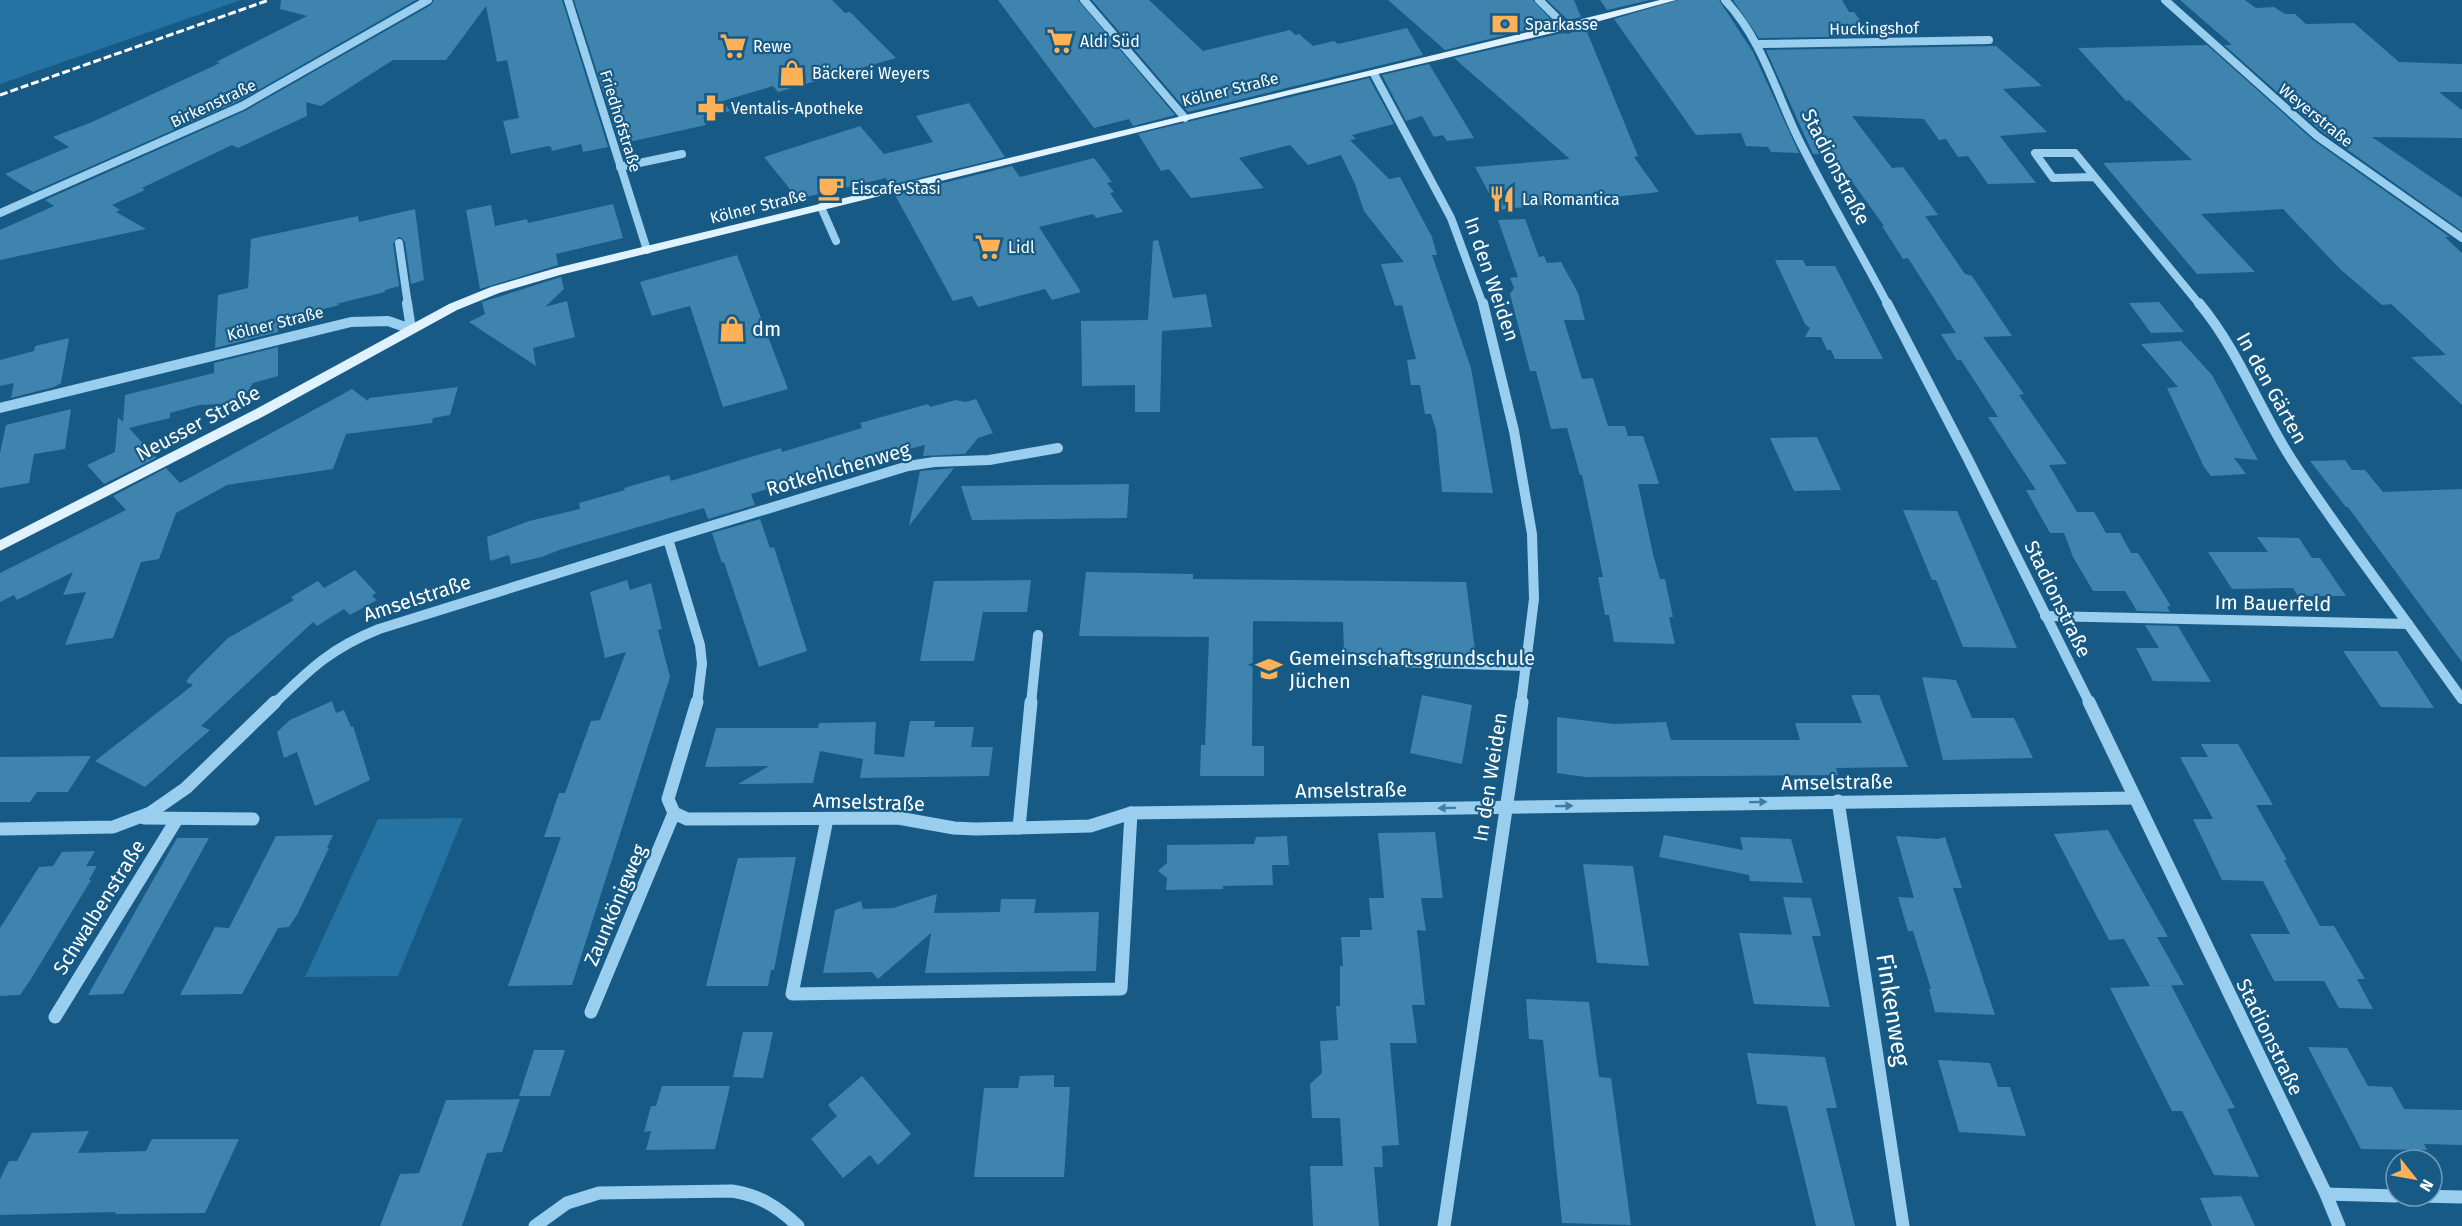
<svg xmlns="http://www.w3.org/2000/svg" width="2462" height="1226" viewBox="0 0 2462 1226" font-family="'Fira Sans',sans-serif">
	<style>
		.green { fill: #2473a3 }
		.building { fill: #3e84af }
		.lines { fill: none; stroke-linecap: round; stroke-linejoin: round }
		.minor-far2 { stroke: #9aceee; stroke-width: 8 }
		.minor-far1 { stroke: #9aceee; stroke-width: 10 }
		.minor { stroke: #9aceee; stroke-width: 13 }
		.major { fill: #e1f2ff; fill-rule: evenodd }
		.rail { stroke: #fff; stroke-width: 3; stroke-dasharray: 8 3; stroke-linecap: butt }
		.oneway { fill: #3e7da4 }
		.labels { text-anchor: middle; stroke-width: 4.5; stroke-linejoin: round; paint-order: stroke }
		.far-poi-label { font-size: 16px; fill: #fff; stroke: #165a85; text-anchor: start }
		.far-street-label { font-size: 16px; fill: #fff; stroke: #165a85 }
		.street-label { font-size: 20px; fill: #fff; stroke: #165a85 }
		.poi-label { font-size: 20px; fill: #fff; stroke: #165a85; text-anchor: start }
		.near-street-label { font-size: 24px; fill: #fff; stroke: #165a85 }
	</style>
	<rect width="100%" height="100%" fill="#165a85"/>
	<!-- green -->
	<g class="green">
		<polygon points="0,0 241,0 0,84"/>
		<polygon points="463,818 398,976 305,977 378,819"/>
	</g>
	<!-- building -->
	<g class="building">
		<polygon points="281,0 416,0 239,101 33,192 5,174 69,147 53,137 92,122 220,63 216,62 307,16 280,9"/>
		<polygon points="434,0 562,0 608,147 583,152 581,144 552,151 551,147 548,146 511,154 503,121 519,118 507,60 497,62 486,6 446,60 393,60 321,106 306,102 307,116 238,148 232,145 142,188 145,190 112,205 120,210 116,212 146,229 0,260 0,230 54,206 45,200 245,111 431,5"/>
		<polygon points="574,0 832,0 845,13 850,12 896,58 778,92 773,86 723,101 730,111 703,117 706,125 620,144"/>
		<polygon points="998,0 1078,0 1175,115 1133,126 1129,119 1094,128"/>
		<polygon points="1092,0 1149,0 1203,51 1290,30 1295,35 1299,34 1313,46 1334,41 1338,44 1407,28 1423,55 1188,112"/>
		<polygon points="1388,0 1533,0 1554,23 1445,50"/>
		<polygon points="1547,0 1574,0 1581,17 1568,20"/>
		<polygon points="1600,0 1650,0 1607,10"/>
		<polygon points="1678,0 1719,0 1753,52 1799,153 1771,152 1768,147 1746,146 1741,133 1696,135 1614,19"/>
		<polygon points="1733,0 1842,0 1849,12 1854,12 1872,36 1759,38"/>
		<polygon points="2180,0 2245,0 2256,8 2274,7 2285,14 2295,14 2306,24 2354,23 2399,62 2462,64 2462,92 2439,92 2462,110 2462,138 2372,137 2462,198 2462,231 2321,131 2224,45 2232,45"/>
		<polygon points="1585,27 1638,156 1634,157 1659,192 1498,210 1475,167 1570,159 1454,58 1563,33 1568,34"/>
		<polygon points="2207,45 2313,140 2450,237 2445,237 2462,253 2462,405 2411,357 2446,355 2391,304 2382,305 2340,269 2283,209 2201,214 2255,272 2197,274 2103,163 2192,160 2129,100 2126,101 2078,48"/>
		<polygon points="1996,46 2042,86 2003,89 2047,132 2000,136 2036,183 1988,184 1968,156 1958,157 1946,139 1939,140 1924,119 1852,116 1892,168 1903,167 1938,215 1925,216 1965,274 1972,276 2012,336 1983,337 2024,394 2019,395 2067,464 2049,465 2077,512 2094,512 2106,533 2120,533 2131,553 2138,553 2171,606 2167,606 2170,612 2137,611 2125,591 2093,591 2073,557 2064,533 2050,533 2026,490 2036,490 1988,417 1998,417 1961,360 1957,360 1941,334 1956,333 1908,258 1903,259 1882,226 1884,226 1833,155 1813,154 1766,50"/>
		<polygon points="1429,64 1474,138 1447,141 1443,135 1434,137 1422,116 1406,121 1382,75"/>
		<polygon points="1369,78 1394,124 1352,135 1356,139 1350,140 1389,179 1400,177 1432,237 1437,255 1432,255 1471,368 1493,493 1442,492 1436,430 1431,414 1425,414 1420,385 1411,385 1407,360 1416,359 1402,305 1395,306 1381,264 1404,262 1364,211 1355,184 1341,155 1308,165 1290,145 1239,158 1264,188 1191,198 1169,169 1161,171 1138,134"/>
		<polygon points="969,103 1005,157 890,185 886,178 798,199 764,157 860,126 884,154 933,142 916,116"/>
		<polygon points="1094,158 1112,182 1107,183 1114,192 1110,193 1123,212 1096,218 1093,214 1039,227 1081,292 1052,300 1045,289 978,307 972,296 953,301 895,195 1012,166 1020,177"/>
		<polygon points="613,204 623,238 556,254 558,265 480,289 466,210 491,205 495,226 527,219 528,223"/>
		<polygon points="415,209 424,280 411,284 405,242 402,238 398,237 393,244 399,286 385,290 385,292 336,304 340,305 278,320 278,332 215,348 218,295 248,288 251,239 358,216 359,222"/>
		<polygon points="1525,219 1539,257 1544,256 1547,263 1561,262 1578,293 1585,320 1564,320 1582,379 1593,378 1608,426 1625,426 1628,436 1643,436 1654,468 1659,484 1638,484 1653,554 1660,579 1665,579 1673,617 1669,617 1675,644 1614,642 1609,615 1605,615 1598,577 1603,577 1582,475 1580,475 1567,428 1551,429 1536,371 1530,371 1510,294 1514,288 1510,278 1518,277 1498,220"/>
		<polygon points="1158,240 1173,298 1206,294 1212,327 1162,331 1160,412 1135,412 1135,385 1082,386 1081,321 1148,320 1153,241"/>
		<polygon points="737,255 788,389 723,407 690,306 652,316 640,282"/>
		<polygon points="1775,260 1803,260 1806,266 1835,266 1883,359 1835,359 1831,350 1827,350 1821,337 1805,337 1810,328 1805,324"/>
		<polygon points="561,277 564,289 545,307 567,301 575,337 533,348 536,366 469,322 485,314 482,302"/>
		<polygon points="2159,302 2184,332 2151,333 2129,303"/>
		<polygon points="69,338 61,383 54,387 11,398 14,383 0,386 0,360 34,351 35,346"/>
		<polygon points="2181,341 2212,375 2258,460 2234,458 2246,474 2211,476 2204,467 2167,388 2178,387 2141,344"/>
		<polygon points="278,347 278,376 253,383 240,403 199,405 170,413 170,418 129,428 156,458 104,484 87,465 115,452 118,417 123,422 125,395 214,373 214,363"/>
		<polygon points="458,387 450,415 433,418 432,423 346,434 333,469 227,485 176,513 159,559 141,562 113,638 65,645 86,592 63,595 73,572 17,600 14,595 0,602 0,573 126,510 113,496 166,468 180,483 352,389 368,401 369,398"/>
		<polygon points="976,399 993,433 978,438 965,454 923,456 925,445 854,463 751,494 755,505 708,519 704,508 559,550 542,557 511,564 509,555 490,561 487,537 529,521 580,509 579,503 625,490 624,488 669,475 671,481 781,448 782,452 862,428 860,423 928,404 930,407 956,400 965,402"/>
		<polygon points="71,409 65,449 34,454 29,483 0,488 0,453 6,425"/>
		<polygon points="1817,437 1841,490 1794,491 1770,438"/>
		<polygon points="2345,460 2352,470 2365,470 2383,492 2462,489 2462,662 2348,507 2346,507 2310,461"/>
		<polygon points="954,468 909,526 920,471"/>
		<polygon points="1129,484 1127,518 972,520 961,486"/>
		<polygon points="1903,510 1957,511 2017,648 1963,647 1936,580 1932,580"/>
		<polygon points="760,519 770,548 774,547 807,651 759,667 724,562 722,563 712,533"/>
		<polygon points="2257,537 2299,538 2312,558 2320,558 2346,596 2298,596 2293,588 2232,589 2208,552 2268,552"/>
		<polygon points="355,570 376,593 372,596 377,600 350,615 344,609 317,626 313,622 201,726 210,730 145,787 95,761 193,685 186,682 190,676 228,638 294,600 291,597 318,581 324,588"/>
		<polygon points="1086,572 1193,574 1193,579 1466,582 1476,657 1344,653 1343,622 1253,621 1252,746 1264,746 1264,776 1200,776 1201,745 1205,745 1209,637 1079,636"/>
		<polygon points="627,580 630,590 651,583 662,629 658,630 670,677 572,985 508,986 561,837 544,837 559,793 565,793 591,721 600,720 626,652 605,658 590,592"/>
		<polygon points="1031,580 1027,612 983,612 974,661 920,661 934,581"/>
		<polygon points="2145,625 2178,626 2211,682 2153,681 2136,648 2159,648"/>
		<polygon points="2343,651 2397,651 2434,708 2381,707"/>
		<polygon points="1922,677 1956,680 1972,718 2014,718 2033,758 1943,760"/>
		<polygon points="1422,695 1472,705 1462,764 1410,753"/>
		<polygon points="1851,695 1879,695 1908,767 1836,768 1838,775 1585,777 1557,773 1557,717 1614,724 1666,722 1671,740 1800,740 1795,723 1862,723"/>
		<polygon points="332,701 336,713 344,710 351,727 353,726 370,780 315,806 297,752 284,758 277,732 290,720"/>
		<polygon points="910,721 935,721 934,727 974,727 971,747 993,747 989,776 860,778 863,759 820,751 813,783 738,784 769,766 705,767 716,728 818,728 819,723 876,722 874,754 904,757"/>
		<polygon points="2201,744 2238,744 2273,805 2256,805 2287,860 2284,860 2320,926 2334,926 2365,979 2357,979 2373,1009 2339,1008 2324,981 2274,981 2250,934 2290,934 2263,881 2222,880 2193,819 2213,819 2180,757 2208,757"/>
		<polygon points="91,756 68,792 37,792 30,802 0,802 0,757"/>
		<polygon points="2108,830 2168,937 2157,937 2184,985 2150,986 2124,939 2109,940 2054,834"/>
		<polygon points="1435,832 1443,898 1421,898 1426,931 1417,930 1425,1005 1412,1005 1417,1043 1390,1043 1399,1145 1382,1146 1383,1167 1374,1167 1379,1226 1313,1226 1310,1166 1343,1166 1340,1118 1312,1118 1310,1084 1322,1073 1320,1041 1338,1040 1336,1006 1340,1006 1340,966 1343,966 1341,937 1360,937 1360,930 1372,930 1369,898 1384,898 1378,833"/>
		<polygon points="333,835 327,848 329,848 298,913 289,927 278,928 242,994 180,995 215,927 229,928 276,836"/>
		<polygon points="1664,835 1743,850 1740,837 1791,839 1803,883 1750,881 1749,875 1659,857"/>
		<polygon points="1287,836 1289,865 1272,865 1273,885 1223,886 1223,889 1166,890 1167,878 1158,871 1167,863 1167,845 1254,844 1256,837"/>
		<polygon points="1896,836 1938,839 1945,837 1962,888 1953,888 1995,1015 1935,1012 1929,989 1931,989 1913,931 1908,931 1898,897 1914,898"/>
		<polygon points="177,838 209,838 123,994 88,995"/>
		<polygon points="95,851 86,866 97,866 89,880 91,880 31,979 20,995 0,996 0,928 39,867 53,866 62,852"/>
		<polygon points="796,857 774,970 771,970 768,986 706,986 738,858"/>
		<polygon points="1583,864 1633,866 1649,966 1597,963"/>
		<polygon points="937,894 934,913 1000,912 1001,899 1036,899 1034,913 1099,912 1096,971 925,973 931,933 878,979 872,972 823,973 835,910 861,901 863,909 893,908"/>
		<polygon points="1783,897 1811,898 1821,936 1812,936 1830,1007 1754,1004 1739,933 1807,935 1792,935"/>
		<polygon points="2171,985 2235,1108 2227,1109 2259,1177 2214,1175 2182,1111 2172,1111 2110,988"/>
		<polygon points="1526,999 1589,1002 1599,1077 1611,1078 1631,1225 1562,1223 1543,1040 1529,1039"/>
		<polygon points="743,1032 773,1032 763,1078 733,1077"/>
		<polygon points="2308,1047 2347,1048 2368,1086 2392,1087 2404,1109 2462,1110 2462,1145 2424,1144 2427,1150 2361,1149"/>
		<polygon points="534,1050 565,1050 550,1096 519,1096"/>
		<polygon points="1747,1053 1825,1057 1837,1108 1826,1108 1855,1226 1816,1226 1787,1106 1757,1104"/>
		<polygon points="1938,1060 1990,1063 1998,1087 2010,1087 2026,1136 1959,1132"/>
		<polygon points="1054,1075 1054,1087 1070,1087 1064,1177 974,1177 984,1088 1018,1088 1020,1076"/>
		<polygon points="862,1076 911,1134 878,1165 870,1155 843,1178 811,1139 837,1116 828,1105"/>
		<polygon points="662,1086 730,1086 715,1149 646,1150 651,1131 644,1132 651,1106 656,1106"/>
		<polygon points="520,1099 502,1152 487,1153 462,1226 380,1226 400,1174 419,1173 446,1100"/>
		<polygon points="89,1131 78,1153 146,1151 152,1139 239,1139 205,1213 115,1214 116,1212 0,1215 0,1179 9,1161 17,1161 32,1133"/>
		<polygon points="2241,1196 2255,1226 2212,1226 2200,1198"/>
	</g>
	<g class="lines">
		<!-- minor-far2 -->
		<g class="minor-far2">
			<polyline points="568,0 647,250"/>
			<polyline points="1084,0 1185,118"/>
			<polyline points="1539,0 1567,28"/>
			<path d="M1725,0C1763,41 1775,91 1799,140C1827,196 1859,250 1888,305"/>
			<polyline points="2165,0 2317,136 2462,238"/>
			<polyline points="1760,44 1989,40"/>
			<polyline points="1374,74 1451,218 1483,305"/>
			<polyline points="620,167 682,154"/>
			<polyline points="2094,177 2053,178 2035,153 2075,153 2200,305"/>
			<polyline points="821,207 836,241"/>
			<polyline points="0,213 242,106 428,0"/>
			<polyline points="399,243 408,305"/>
		</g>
		<!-- minor-far1 -->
		<g class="minor-far1">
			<polyline points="1483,303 1514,431 1532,534 1534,599 1521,704"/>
			<polyline points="1887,303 1968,459 2090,704"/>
			<path d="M2199,303C2239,351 2259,409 2292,460C2328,516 2369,570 2408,624"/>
			<polyline points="0,408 351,322 388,321 411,329 407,303"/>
			<polyline points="668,539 908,466 934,462 989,460 1058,448"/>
			<polyline points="2045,616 2408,624 2462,699"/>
			<polyline points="1341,660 1527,666"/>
			<path d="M274,704C310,669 331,648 379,629L668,539L700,645L702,664L697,704"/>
			<polyline points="1031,704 1038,635"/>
		</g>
		<!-- minor -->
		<g class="minor">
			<polyline points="697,702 668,799 674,813 687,819 898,818 954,828 975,829 1090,826 1131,813 2134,798"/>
			<polyline points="2089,702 2326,1194 2339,1226"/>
			<polyline points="1838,801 1903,1226"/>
			<polyline points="144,818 253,819"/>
			<polyline points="827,819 792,994 1121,989 1131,813"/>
			<polyline points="1019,828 1031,702"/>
			<polyline points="0,829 113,827 150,813 186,788 275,702"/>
			<polyline points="591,1012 674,813"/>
			<polyline points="55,1017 177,819"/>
			<polyline points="2326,1194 2396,1196"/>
			<polyline points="2419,1196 2462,1197"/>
			<path d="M535,1226L567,1203L599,1193L732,1191C759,1195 778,1207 798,1226"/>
			<polyline points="1444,1226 1522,702"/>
		</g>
		<!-- major -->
		<polygon class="major" points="1660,0 1676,0 1578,27 1297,93 560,275 499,293 457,310 266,415 0,551 0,540 256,409 449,304 491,287 556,268"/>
		<!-- rail -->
		<polyline class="rail" points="0,95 269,0"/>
	</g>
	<!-- one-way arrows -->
	<defs><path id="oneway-solid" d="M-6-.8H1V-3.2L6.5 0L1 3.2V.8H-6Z" transform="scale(1.5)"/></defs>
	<g class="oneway">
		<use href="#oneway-solid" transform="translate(1758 802) rotate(-1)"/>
		<use href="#oneway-solid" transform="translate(1564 806) rotate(-1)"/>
		<use href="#oneway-solid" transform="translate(1447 808) rotate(179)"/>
	</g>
	<!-- icons -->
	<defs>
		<g id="bank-bare" transform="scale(2.07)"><path d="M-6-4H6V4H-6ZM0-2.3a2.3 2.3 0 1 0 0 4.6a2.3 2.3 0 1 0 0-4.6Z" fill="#ffb157" stroke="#165a85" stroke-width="2.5" paint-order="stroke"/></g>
		<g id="supermarket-bare" transform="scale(2.07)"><path d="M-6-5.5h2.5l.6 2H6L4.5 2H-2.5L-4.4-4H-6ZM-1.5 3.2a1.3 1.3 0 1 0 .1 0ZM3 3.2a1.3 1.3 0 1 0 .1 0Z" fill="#ffb157" stroke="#165a85" stroke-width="2.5" paint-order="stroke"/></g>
		<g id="shop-bare" transform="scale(2.07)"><path d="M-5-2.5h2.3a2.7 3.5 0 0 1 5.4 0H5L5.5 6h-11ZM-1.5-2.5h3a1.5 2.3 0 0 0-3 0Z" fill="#ffb157" stroke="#165a85" stroke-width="2.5" paint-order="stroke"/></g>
		<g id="pharmacy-bare" transform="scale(2.07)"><path d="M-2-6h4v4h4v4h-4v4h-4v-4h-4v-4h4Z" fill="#ffb157" stroke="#165a85" stroke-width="2.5" paint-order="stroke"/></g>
		<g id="cafe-bare" transform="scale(2.07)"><path d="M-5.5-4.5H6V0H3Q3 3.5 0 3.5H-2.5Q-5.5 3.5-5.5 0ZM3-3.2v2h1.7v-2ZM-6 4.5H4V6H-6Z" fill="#ffb157" stroke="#165a85" stroke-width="2.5" paint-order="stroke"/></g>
		<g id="restaurant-bare" transform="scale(2.07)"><path d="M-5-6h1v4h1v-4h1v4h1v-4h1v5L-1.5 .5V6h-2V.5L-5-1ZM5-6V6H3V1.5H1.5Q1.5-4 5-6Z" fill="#ffb157" stroke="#165a85" stroke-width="2.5" paint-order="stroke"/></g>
		<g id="school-bare" transform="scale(2.07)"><path d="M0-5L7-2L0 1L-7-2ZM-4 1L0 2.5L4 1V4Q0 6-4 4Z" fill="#ffb157" stroke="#165a85" stroke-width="2.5" paint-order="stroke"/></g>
	</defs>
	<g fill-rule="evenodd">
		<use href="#bank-bare" x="1505" y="24"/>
		<use href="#supermarket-bare" x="1060" y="41"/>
		<use href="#supermarket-bare" x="733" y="46"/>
		<use href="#shop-bare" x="792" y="73"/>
		<use href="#pharmacy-bare" x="711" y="108"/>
		<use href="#cafe-bare" x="831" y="188"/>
		<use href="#restaurant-bare" x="1502" y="199"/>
		<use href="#supermarket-bare" x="988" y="247"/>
		<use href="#shop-bare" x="732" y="329"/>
		<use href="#school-bare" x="1269" y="669"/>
	</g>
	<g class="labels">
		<!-- far-poi labels -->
		<g class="far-poi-label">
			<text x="1525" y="30">Sparkasse</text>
			<text x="1080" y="47">Aldi Süd</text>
			<text x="753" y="52">Rewe</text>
			<text x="812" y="79">Bäckerei Weyers</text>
			<text x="731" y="114">Ventalis-Apotheke</text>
			<text x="851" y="194">Eiscafe Stasi</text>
			<text x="1522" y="205">La Romantica</text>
			<text x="1008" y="253">Lidl</text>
		</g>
		<!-- far-street labels -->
		<g class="far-street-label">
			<text transform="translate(1874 28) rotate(-1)" y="6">Huckingshof</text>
			<text transform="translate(1230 89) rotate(-14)" y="6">Kölner Straße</text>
			<text transform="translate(213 103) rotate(-25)" y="6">Birkenstraße</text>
			<text transform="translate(2316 115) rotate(39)" y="6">Weyerstraße</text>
			<text transform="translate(621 121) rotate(73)" y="6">Friedhofstraße</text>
			<text transform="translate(758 206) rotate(-14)" y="6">Kölner Straße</text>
			<text transform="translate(275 323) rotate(-14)" y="6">Kölner Straße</text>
		</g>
		<!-- street labels -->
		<g class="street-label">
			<text transform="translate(1836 167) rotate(63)" y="7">Stadionstraße</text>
			<text transform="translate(1492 279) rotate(71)" y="7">In den Weiden</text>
			<text transform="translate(2272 388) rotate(61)" y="7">In den Gärten</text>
			<text transform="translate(198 423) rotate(-28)" y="7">Neusser Straße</text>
			<text transform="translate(838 469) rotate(-16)" y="7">Rotkehlchenweg</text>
			<text transform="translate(417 598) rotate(-18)" y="7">Amselstraße</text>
			<text transform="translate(2058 599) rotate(64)" y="7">Stadionstraße</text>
			<text transform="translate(2273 603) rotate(1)" y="7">Im Bauerfeld</text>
			<text transform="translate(1490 777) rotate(-81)" y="7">In den Weiden</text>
			<text transform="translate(1837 782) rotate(-1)" y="7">Amselstraße</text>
			<text transform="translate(1351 790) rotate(-1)" y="7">Amselstraße</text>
			<text transform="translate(869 802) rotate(2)" y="7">Amselstraße</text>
			<text transform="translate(615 905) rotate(-67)" y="7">Zaunkönigweg</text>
			<text transform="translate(99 907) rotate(-58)" y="7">Schwalbenstraße</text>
			<text transform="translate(2270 1037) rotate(64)" y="7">Stadionstraße</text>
		</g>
		<!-- poi labels -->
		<g class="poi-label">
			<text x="752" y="336">dm</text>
			<text x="1289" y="665">Gemeinschaftsgrundschule<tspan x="1289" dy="23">Jüchen</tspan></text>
		</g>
		<!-- near-street labels -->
		<g class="near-street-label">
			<text transform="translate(1893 1010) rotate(81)" y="8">Finkenweg</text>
		</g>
	</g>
	<!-- north arrow -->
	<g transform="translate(2414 1178) rotate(121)"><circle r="28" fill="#165a85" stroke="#739cb6" stroke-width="1.5"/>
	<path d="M0-4.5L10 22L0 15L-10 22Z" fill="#ffb157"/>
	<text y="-9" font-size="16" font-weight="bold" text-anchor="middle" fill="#ffffff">N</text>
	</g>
</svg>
